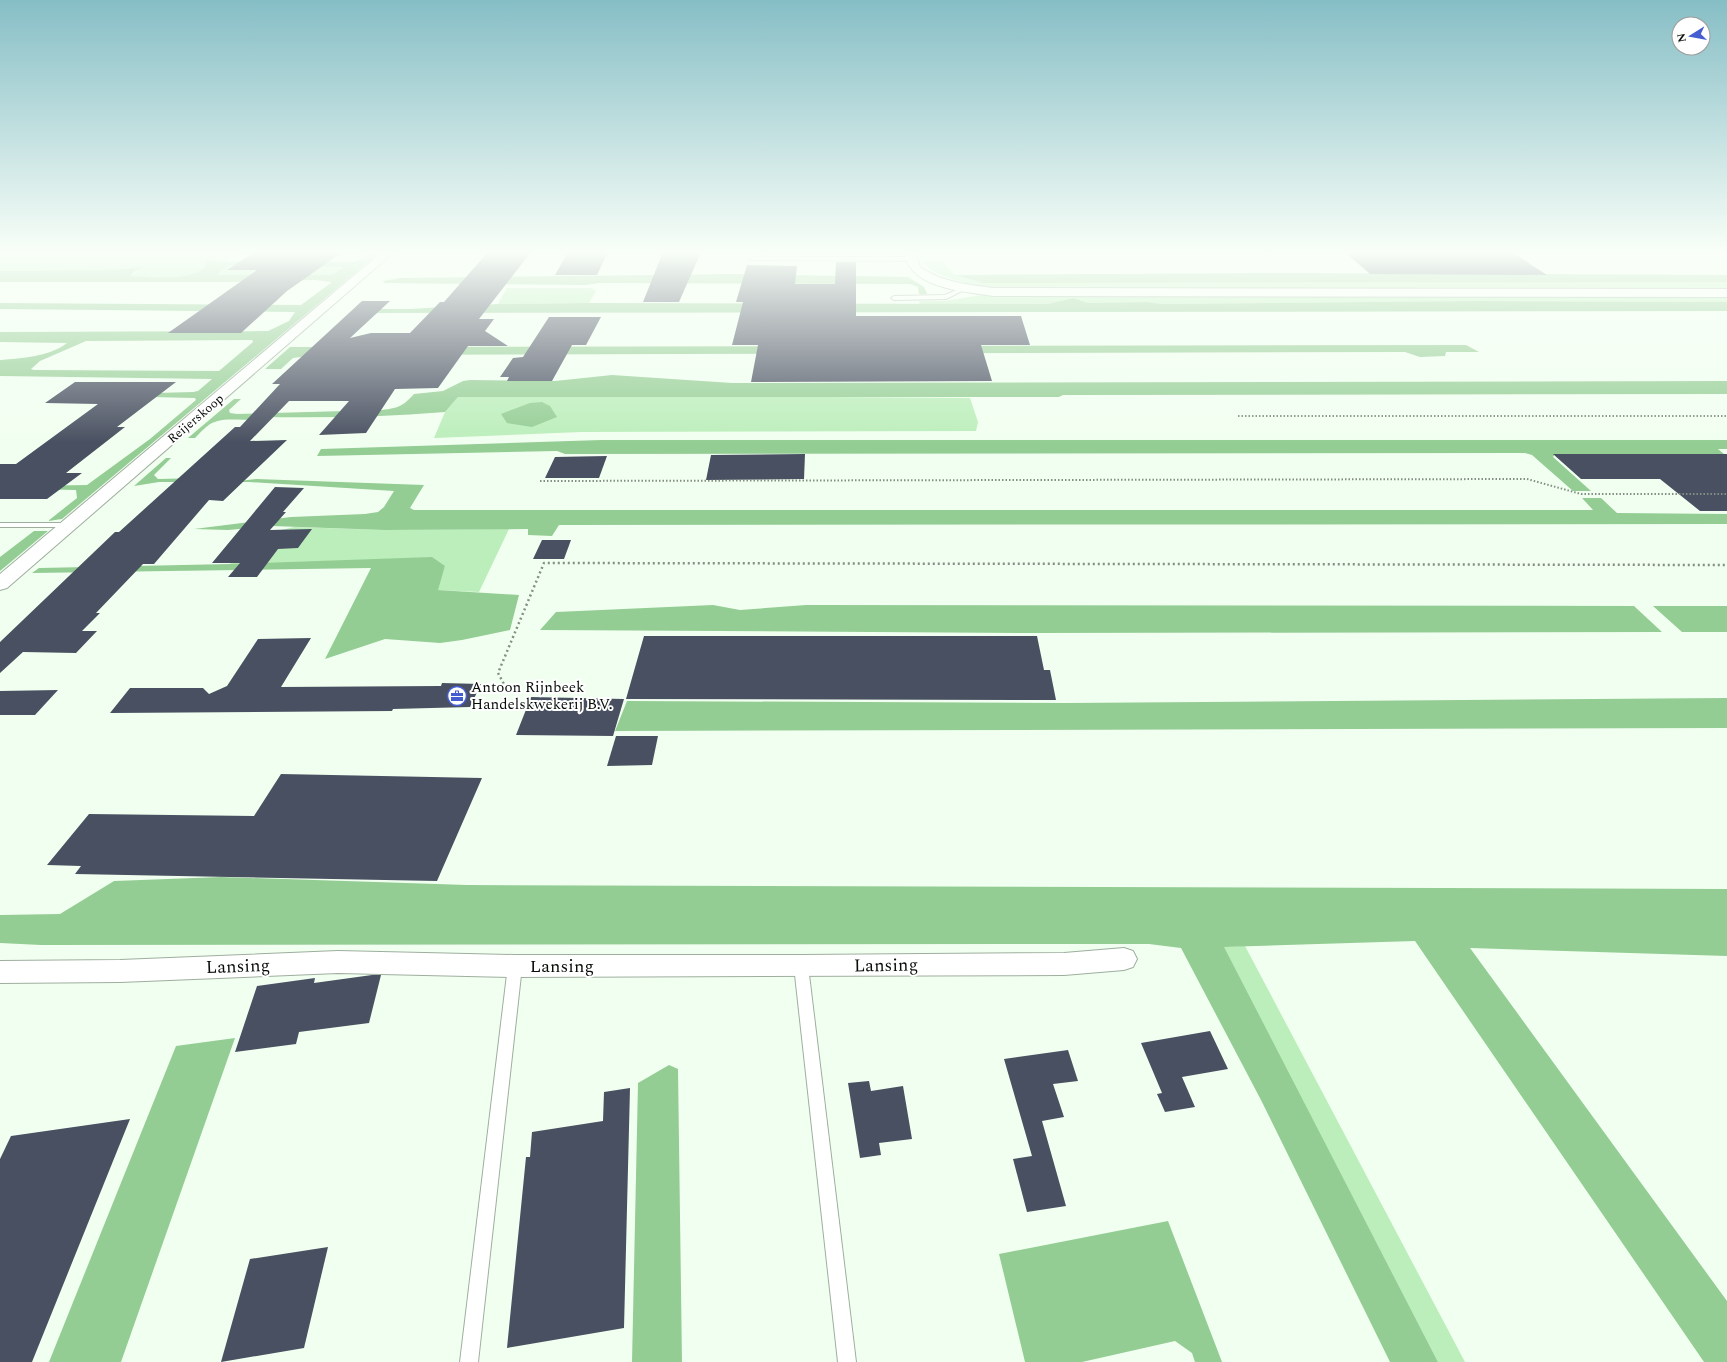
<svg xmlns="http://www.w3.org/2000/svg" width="1727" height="1362" viewBox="0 0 1727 1362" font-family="Spectral,serif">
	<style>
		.green { fill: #bceebb }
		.water { fill: #94cd94; fill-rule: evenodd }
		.building { fill: #495061 }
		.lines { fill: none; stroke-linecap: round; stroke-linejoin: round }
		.lane-casing { stroke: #9eae9e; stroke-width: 2 }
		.street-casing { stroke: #9eae9e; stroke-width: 2 }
		.secondary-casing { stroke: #9eae9e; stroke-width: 2 }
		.path-far1 { stroke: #848e84; stroke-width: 2; stroke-dasharray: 1.5 2; stroke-linecap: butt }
		.path { stroke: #848e84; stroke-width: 2.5; stroke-dasharray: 2 3; stroke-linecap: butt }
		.lane { fill: #fff; fill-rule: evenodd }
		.street { fill: #fff; fill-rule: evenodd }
		.secondary { fill: #fff; fill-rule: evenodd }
		.labels { text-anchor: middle; stroke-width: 4; stroke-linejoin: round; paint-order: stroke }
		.far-street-label { font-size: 13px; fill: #080d08; stroke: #fff }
		.poi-label { font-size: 15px; fill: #080d08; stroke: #fff; text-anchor: start }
		.near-street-label { font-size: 18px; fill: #080d08; stroke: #fff }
	</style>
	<rect width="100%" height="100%" fill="#f1fff0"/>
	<!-- green -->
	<g class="green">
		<path d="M0,252H245L224,261H205C204,267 203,271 197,273C184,279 147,277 131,276L142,267L112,270L0,271Z"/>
		<path d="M921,261H943L955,275L983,283L1727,282V290H1015C983,286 946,284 921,262Z"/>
		<polygon points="230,265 284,265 344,267 334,274 326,275 218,275 218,273"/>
		<polygon points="507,288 591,288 596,291 589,303 498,304"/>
		<polygon points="982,295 1727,295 1727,302 1475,301 1163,304 1147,302 1088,303 1073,298 1048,304 920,304 919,301 944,301"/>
		<polygon points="708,396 970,398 978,422 976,431 581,432 434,438 445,412 458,397"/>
		<polygon points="294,527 384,530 509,529 479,592 437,590 445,566 230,564 242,550 273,532"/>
		<polygon points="1245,946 1465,1362 1438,1362 1223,947"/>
	</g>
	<!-- water -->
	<g class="water">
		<path d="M375,252H380L62,519L48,521L77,498L76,490L26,489L28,486L87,485L150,439L196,400L195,398L151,397L155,393L193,392L198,391L212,379L0,376V360C22,358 49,357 67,343L0,342V332L268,331L289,321L295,312L0,309V303L301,305L332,282L315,280L231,282H0V271L112,270L143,267L134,272L131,276C150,277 190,281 204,268L205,261L354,262ZM230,265H284L286,267H344L334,274L326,275H218V273ZM252,340L253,342L219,371L34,370L31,369L40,361L86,341Z"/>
		<polygon points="1278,273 1727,275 1727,282 983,283 955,275"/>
		<polygon points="732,274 908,277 924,287 927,294 919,294 918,287 910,284 599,283 586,285 388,283 384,283 383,281 400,278"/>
		<polygon points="1073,298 1088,303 1147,302 1163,304 1475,301 1727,302 1727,311 361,313 365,309 410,309 498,304 589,303 1048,304"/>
		<polygon points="1466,345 1479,352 1446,352 1445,356 1420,357 1405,352 316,355 293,358 281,369 265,369 290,347"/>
		<path d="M612,375L732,383L1727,381V394L1063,395L1059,397H458L445,412C384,417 324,418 262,417C247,423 227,416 212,423C206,426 200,433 195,438H188L234,399H241L229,410L230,413L237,414L382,410C399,408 403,406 414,394L443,391L463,381L470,380L555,381Z"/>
		<polygon points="542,402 550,406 557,417 532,427 507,423 501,414 530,403"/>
		<polygon points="601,440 1727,440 1727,449 1718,449 1724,454 1555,454 1553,457 1591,491 1573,491 1532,455 1525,453 565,454 557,451 317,456 321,449"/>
		<polygon points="166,458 171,458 154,475 158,479 199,478 239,481 256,479 424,485 410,508 414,510 1593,510 1582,498 1601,498 1617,513 1727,514 1727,524 559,525 552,536 528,535 528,529 384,530 272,526 228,530 194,529 291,517 365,514 378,512 384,507 394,491 249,482 159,482 134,486"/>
		<polygon points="34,531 48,531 0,571 0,557"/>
		<polygon points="432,557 445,566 438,590 519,595 510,630 462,640 440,643 385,639 325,659 371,568 32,573 39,568 230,564"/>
		<polygon points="713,605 740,610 806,605 1634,606 1662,632 1036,633 540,630 556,612"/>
		<polygon points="1653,606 1727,606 1727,632 1682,632"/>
		<polygon points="1727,698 1727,728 615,731 627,701 1065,703"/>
		<polygon points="221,877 467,885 1727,889 1727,956 1470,948 1727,1301 1727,1362 1704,1362 1415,941 1224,947 1438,1362 1390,1362 1261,1100 1181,948 1149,944 41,945 0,943 0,915 60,914 114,881"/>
		<polygon points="235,1038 121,1362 49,1362 176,1046"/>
		<polygon points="669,1065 678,1069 682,1362 632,1362 638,1083"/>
		<polygon points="1168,1221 1222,1362 1195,1362 1192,1353 1175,1341 1082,1362 1025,1362 999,1254"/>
	</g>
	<!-- building -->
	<g class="building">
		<polygon points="255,252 341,253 287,291 241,333 168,333 257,270 227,270"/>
		<polygon points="488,252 531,252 479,319 494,319 485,331 508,346 468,346 438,388 395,389 366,433 319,435 349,401 289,401 250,441 287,440 223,501 209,500 154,564 143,564 96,613 100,613 82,631 97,631 76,653 23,652 0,673 0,642 115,532 119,532 235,427 240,427 280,384 272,384 362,301 390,301 350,338 371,333 410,333 440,302 444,302"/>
		<polygon points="568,252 608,252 597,275 555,275"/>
		<polygon points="663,252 701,252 679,302 643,302"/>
		<polygon points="1345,252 1512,252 1547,275 1370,274"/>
		<polygon points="836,262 856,262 856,316 1021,316 1030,345 981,345 992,381 751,382 758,345 732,345 743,302 736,302 747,265 797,266 795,284 835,284"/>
		<polygon points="549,317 601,317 586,345 572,345 552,381 507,381 509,377 500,377 513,358 523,357"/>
		<polygon points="75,382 176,382 117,427 125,427 66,473 82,473 47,499 0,499 0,464 16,464 98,404 45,403"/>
		<polygon points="805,454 804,479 706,480 711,455"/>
		<polygon points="1553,454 1727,454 1727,511 1700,511 1660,479 1581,479"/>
		<polygon points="607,456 599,478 545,478 555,457"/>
		<polygon points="275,487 304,488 283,512 286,512 270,530 312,529 298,548 278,549 257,577 228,577 240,563 212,563"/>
		<polygon points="542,540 571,540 564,559 533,559"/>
		<polygon points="644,636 1037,636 1044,670 1050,670 1056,700 626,699"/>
		<polygon points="311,638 281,687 441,686 442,683 481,684 470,707 393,709 392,711 110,713 130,688 203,688 209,694 227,686 258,639"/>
		<polygon points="58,690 35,715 0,715 0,691"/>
		<polygon points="531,697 624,699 613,736 516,735"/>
		<polygon points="616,736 658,736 652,765 607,766"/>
		<polygon points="281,774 482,778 437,881 75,874 81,866 47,865 89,814 254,816"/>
		<polygon points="372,975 381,975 369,1023 299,1032 296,1044 235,1052 257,986 315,978 314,983"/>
		<polygon points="1210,1031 1228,1069 1182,1077 1195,1107 1165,1112 1157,1094 1162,1093 1141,1043"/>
		<polygon points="1068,1050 1078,1081 1053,1084 1064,1117 1042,1121 1066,1206 1027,1212 1013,1159 1032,1156 1004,1059"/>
		<polygon points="869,1081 871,1091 903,1086 912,1139 879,1143 881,1155 860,1158 848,1083"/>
		<polygon points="630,1088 624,1328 507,1348 526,1157 530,1157 532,1132 603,1121 604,1092"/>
		<polygon points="130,1119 32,1362 0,1362 0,1159 11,1136"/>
		<polygon points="328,1247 304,1348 221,1362 250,1259"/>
	</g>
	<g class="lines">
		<!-- lane casing -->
		<g class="lane-casing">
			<g id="lane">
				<polygon points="752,257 912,257 915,259 912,261 750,260 749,259"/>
				<polygon points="963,287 968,288 946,299 894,300 891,298 894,296 945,295"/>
				<polygon points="0,523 71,523 75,525 71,527 0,527"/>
				<polygon points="515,960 520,962 522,966 478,1362 460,1362 508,966 510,962"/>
				<polygon points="801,960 806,962 808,966 856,1362 838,1362 794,966 796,962"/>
			</g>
		</g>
		<!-- street casing -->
		<g class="street-casing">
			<polygon id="street" points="1124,948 1133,951 1137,959 1133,967 1124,970 1064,975 515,977 338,973 120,982 0,983 0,961 120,960 338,951 515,955 801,955 1064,953"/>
		</g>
		<!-- secondary casing -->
		<g class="secondary-casing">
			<g id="secondary">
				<polygon points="382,252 394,252 7,588 0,590 0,574"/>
				<path d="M905,252H915L920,267C942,282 968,285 994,288L1727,289V297L994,296C966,292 907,288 905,252Z"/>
			</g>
		</g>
		<!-- path-far1 -->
		<g class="path-far1">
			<polyline points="1238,416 1727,416"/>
			<polyline points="540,481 1527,479 1581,494 1727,494"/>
		</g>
		<!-- path -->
		<polyline class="path" points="506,688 498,673 544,563 1727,565"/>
		<!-- lane -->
		<use href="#lane" class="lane"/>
		<!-- street -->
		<use href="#street" class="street"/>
		<!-- secondary -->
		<use href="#secondary" class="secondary"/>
	</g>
	<!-- sky -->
	<linearGradient id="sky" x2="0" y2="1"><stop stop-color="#86bec6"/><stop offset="0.57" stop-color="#f9fff8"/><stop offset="1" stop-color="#f9fff8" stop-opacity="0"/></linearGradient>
	<rect width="1727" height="443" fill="url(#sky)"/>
	<!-- icons -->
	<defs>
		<g id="office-ring" transform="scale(1)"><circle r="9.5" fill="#fff" stroke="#445ed2" stroke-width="1.5"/><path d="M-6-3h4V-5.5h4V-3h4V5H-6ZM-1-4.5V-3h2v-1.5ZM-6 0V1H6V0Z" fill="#445ed2"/></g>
	</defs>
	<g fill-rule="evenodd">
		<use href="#office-ring" x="457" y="696"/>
	</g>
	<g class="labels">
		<!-- far-street labels -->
		<g class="far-street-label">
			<text transform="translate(195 418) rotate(-40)" y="5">Reijerskoop</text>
		</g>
		<!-- poi labels -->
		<g class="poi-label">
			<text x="471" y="692">Antoon Rijnbeek<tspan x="471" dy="17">Handelskwekerij B.V.</tspan></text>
		</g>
		<!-- near-street labels -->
		<g class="near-street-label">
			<text transform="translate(886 965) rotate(-1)" y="6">Lansing</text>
			<text transform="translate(238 966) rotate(-2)" y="6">Lansing</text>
			<text x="562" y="972">Lansing</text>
		</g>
	</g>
	<!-- north arrow -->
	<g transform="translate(1691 36) rotate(259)"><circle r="19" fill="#ffffff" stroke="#9c9e9c"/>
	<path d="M0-3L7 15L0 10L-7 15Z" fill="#445ed2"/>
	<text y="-6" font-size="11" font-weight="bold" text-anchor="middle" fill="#080d08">N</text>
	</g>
</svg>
